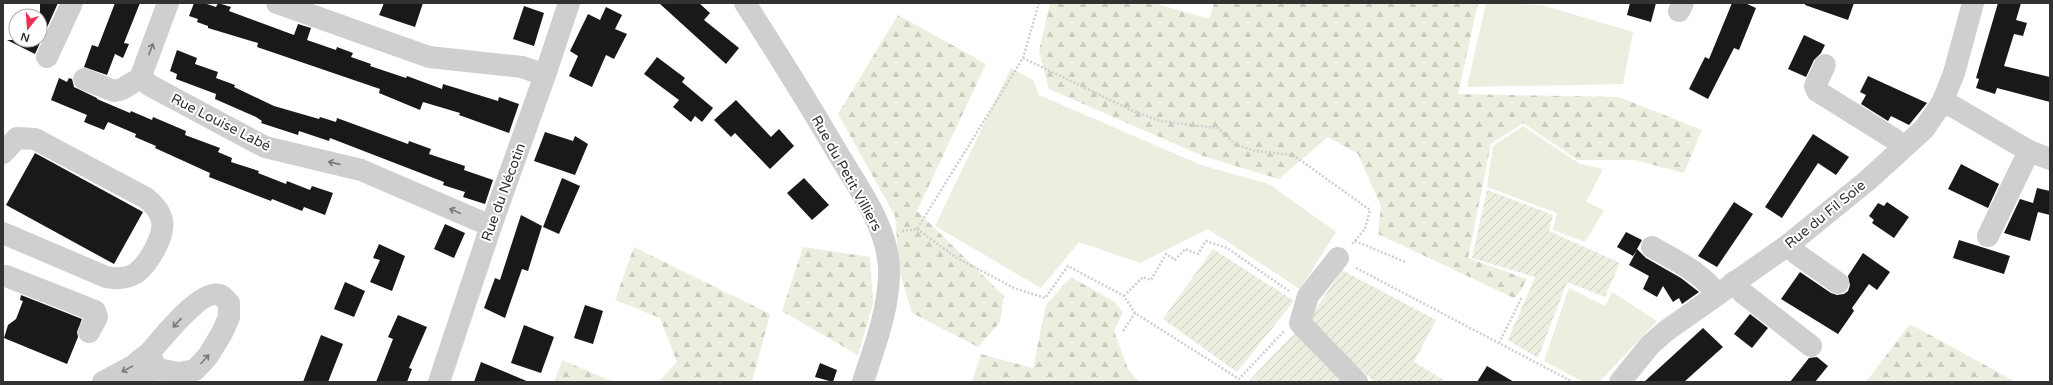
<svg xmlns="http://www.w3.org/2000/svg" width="2053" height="385" viewBox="0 0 2053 385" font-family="'Varela Round',sans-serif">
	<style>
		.grass { fill: #eaefdf }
		.forest { fill: url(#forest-firs) }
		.garden { fill: url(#garden-furrows) }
		.building { fill: #191919 }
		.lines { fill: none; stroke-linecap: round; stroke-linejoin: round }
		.path { stroke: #cfcfcf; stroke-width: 2.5; stroke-dasharray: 2 2; stroke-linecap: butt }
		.minor { stroke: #cfcfcf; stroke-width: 22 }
		.oneway { stroke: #797979 }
		.labels { text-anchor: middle; stroke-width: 4; stroke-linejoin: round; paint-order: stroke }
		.street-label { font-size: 14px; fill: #323232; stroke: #fff }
	</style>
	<defs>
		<pattern id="forest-firs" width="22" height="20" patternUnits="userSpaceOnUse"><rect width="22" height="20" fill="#eaefdf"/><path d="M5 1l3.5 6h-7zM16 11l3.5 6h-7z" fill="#c9cdc0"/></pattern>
		<pattern id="garden-furrows" width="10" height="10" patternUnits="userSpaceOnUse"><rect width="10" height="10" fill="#eaefdf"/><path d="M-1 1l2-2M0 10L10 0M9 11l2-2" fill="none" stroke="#c9cdc0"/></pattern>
	</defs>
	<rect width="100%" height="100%" fill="#fff"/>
	<!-- grass -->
	<g class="grass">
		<polygon points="1486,3 1542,5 1633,32 1623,84 1467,87"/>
		<polygon points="1011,68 1033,80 1039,95 1201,165 1269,184 1336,232 1300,289 1208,229 1140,263 1079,242 1041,288 935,226"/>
		<polygon points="1523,126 1580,164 1603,169 1586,202 1604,210 1585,242 1553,230 1557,213 1487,187 1493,146"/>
		<polygon points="1569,288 1605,306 1612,292 1657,321 1599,382 1584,382 1544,361"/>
	</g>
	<!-- forest -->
	<g class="forest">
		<polygon points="1050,3 1154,3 1209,19 1214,3 1478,3 1458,94 1619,97 1702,130 1684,173 1635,160 1578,160 1523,123 1491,144 1468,258 1527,279 1520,292 1514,298 1378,234 1381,206 1358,154 1328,137 1279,179 1203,156 1049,89 1039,51"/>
		<polygon points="898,15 986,64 917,211 1004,296 1000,322 978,347 912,313 900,273 895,216 838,114"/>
		<polygon points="634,247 770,314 752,382 658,382 677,362 660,318 615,300"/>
		<polygon points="803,247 870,257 873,304 858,355 782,311"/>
		<polygon points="1071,277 1115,302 1123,312 1114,331 1128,369 1139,382 972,382 981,354 1033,368 1046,305"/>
		<polygon points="1910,324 2014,381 2013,382 1866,382"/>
		<polygon points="562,360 614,382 555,382 555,380"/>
	</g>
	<!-- garden -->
	<g class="garden">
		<polygon points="1487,190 1553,215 1549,231 1620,263 1605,297 1567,282 1538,358 1508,340 1535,277 1472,258"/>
		<polygon points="1213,249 1294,301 1237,372 1163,319"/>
		<polygon points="1342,270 1436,320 1414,362 1447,382 1375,382 1316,330 1310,318"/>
		<polygon points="1296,332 1345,382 1248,382"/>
	</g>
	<!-- building -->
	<g class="building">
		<polygon points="40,3 58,3 35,54 7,40 40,40"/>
		<polygon points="115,3 140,3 124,43 129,44 123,58 115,54 107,75 84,67 92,45 98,47"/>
		<polygon points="194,3 204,3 216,7 218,3 231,7 229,11 294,35 298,24 311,28 307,40 336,50 337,47 353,53 351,57 371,64 370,66 406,78 407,76 442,89 443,84 498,101 499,97 519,104 509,133 459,115 460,113 423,102 420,110 379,93 380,89 257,47 258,43 208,28 208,26 197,22 198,19 189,16"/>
		<polygon points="384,3 423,3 415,27 379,15"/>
		<polygon points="659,3 699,3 710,13 704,20 739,48 726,64"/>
		<polygon points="1630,3 1656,3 1651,22 1627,15"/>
		<polygon points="1732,3 1745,3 1756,8 1739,50 1734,48 1708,99 1689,89 1705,57 1709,59"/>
		<polygon points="1805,3 1854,3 1848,20 1805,5"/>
		<polygon points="1998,3 2021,3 2016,20 2027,23 2023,36 2014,34 2004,66 2050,77 2050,102 1997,88 1995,94 1976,88 1979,79 1976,78"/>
		<polygon points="524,6 544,13 534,46 513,39"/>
		<polygon points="606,7 622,15 615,29 627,34 614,59 606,55 592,87 569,76 578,56 570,51 588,14 600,20"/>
		<polygon points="1804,35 1825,45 1821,53 1814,60 1806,77 1788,69"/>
		<polygon points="177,50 197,58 195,64 218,72 216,78 235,85 234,87 274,106 319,119 320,117 336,122 337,118 408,144 409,141 431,149 429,154 465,166 464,170 493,180 485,204 463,197 465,192 443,185 444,182 330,138 329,141 299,131 298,135 261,123 262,121 256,117 215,99 216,94 176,79 177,74 170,71"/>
		<polygon points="657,57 685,78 682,82 713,108 702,122 695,116 691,122 673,107 679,100 644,74"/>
		<polygon points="1868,76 1927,103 1909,125 1891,116 1888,121 1861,104 1866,95 1860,92"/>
		<polygon points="59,78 67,82 69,78 72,79 74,87 97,98 97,99 130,113 131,111 152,120 153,117 186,131 185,135 220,148 218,152 232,158 231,162 259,171 258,173 286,184 287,181 310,190 312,186 333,193 325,215 304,207 302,211 272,199 271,201 209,177 210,173 155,148 156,146 135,137 136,134 108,122 104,130 84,122 87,115 51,100"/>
		<polygon points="736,100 771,137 779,129 794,146 770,169 735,133 731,137 714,120"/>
		<polygon points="545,132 573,141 575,136 588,144 575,175 534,161"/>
		<polygon points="1813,134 1849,157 1836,175 1818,163 1782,218 1765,207"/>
		<polygon points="35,153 143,212 114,264 6,205"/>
		<polygon points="1961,164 1999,184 1988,208 1948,189"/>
		<polygon points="562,178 580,186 559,234 543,227"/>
		<polygon points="804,178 829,205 812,220 787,193"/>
		<polygon points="2037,188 2050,191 2050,215 2038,212 2030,241 2004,233 2020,199 2033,203"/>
		<polygon points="1734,202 1753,214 1717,267 1698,256"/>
		<polygon points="1887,202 1909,217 1894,238 1872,223 1874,220 1869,216 1878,203 1884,206"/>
		<polygon points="521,215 542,226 528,271 522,269 505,318 484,308 495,278 500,280"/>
		<polygon points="445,224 465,233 454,258 434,249"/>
		<polygon points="1626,232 1642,240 1637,249 1646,258 1681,278 1699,292 1682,304 1679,298 1673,302 1663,286 1657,297 1643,289 1649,276 1629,265 1637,250 1633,256 1617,247"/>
		<polygon points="1959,240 2010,256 2004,274 1953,258"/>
		<polygon points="379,244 405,256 392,291 370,282 380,260 373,258"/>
		<polygon points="1863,253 1890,272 1877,290 1869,284 1852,308 1854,311 1838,334 1781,299 1800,272 1831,293 1837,295 1844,294 1848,291 1850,285 1848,276"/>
		<polygon points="345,282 365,291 354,317 334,309"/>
		<polygon points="21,295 82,319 77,332 78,337 67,364 4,338 8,325 16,319 23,301 20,300"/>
		<polygon points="585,305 603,311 593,344 574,338"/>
		<polygon points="1750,314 1768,328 1752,348 1734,334"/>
		<polygon points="398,315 427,327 409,368 412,369 407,382 376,382 393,339 388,337"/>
		<polygon points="524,325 554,337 541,373 511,363"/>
		<polygon points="1703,328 1723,347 1684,382 1644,382"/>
		<polygon points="321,335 343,344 328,382 303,382"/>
		<polygon points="1817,357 1828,366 1815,382 1790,382 1809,358"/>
		<polygon points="481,362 529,382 474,382"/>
		<polygon points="820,363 837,370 833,382 815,377"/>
		<polygon points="1487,366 1514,382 1477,382"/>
	</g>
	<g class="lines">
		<!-- path -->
		<g class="path">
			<polyline points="1023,58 1131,110 1160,121 1218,128 1236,145 1256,151 1293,155 1370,210 1365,229 1351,245"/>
			<polyline points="917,229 957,258 1014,288 1045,298 1068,266 1124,296 1135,313 1239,379 1284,331"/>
			<polyline points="902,231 917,229 1023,58 1039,3"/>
			<polyline points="1355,241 1405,262"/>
			<polyline points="1356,268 1573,382"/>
			<polyline points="1124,296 1143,277 1151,280 1166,254 1175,260 1185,249 1198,254 1206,241 1227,248 1289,291"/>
			<polyline points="1123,331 1135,313"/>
			<polyline points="1499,343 1522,297"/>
		</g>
		<!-- minor -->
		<g class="minor">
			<polyline points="168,3 142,73 142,77 149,85 265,147 361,170 491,226"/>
			<polyline points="277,3 429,57 522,67 545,75"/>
			<path d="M745,3C777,53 808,102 837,152C859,189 891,231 889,276C888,312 874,348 863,382"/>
			<polyline points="1679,11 1683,3"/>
			<polyline points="47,57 72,3"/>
			<polyline points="1825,65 1815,86 1817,91 1894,139 1903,147"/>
			<polyline points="84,79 114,91 122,89 142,77"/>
			<polyline points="1942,103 1954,107 2029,151 2050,159"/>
			<path d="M3,153L17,138L35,139L146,198C166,214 166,228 155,249C143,271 132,282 106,277L3,233"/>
			<polyline points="1988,236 2029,151"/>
			<polyline points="1788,245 1797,254 1838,283"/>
			<path d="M1652,247C1676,261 1701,272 1717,294"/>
			<polyline points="1338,258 1308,296 1300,323 1357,382"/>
			<polyline points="3,276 6,276 95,311 97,317 89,332"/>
			<polyline points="1734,282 1743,293 1811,346"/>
			<polyline points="103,382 133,366 145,356"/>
			<path d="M133,382L157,369L179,373L195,370L208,356L222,333L229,317V303C227,301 223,296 220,295C201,288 162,339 149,353L157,369"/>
			<polyline points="439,382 491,226 545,75 569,3"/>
			<polyline points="1620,382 1650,345 1666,331 1788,245 1868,180 1924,129 1942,103 1954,73 1973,3"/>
		</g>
	</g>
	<!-- one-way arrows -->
	<defs><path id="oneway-shaft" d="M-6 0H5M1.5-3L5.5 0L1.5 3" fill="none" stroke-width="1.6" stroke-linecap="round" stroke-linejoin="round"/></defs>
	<g class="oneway">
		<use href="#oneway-shaft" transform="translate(151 49) rotate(-69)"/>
		<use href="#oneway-shaft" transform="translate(334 163) rotate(-167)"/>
		<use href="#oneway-shaft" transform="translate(455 211) rotate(-156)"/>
		<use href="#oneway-shaft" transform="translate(177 323) rotate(133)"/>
		<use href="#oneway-shaft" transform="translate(205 359) rotate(-48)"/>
		<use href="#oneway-shaft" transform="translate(127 369) rotate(152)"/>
	</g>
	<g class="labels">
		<!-- street labels -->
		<g class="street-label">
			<text transform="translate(221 122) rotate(27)" y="5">Rue Louise Labé</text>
			<text transform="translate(847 173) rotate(61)" y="5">Rue du Petit Villiers</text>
			<text transform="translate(503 192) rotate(-70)" y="5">Rue du Nécotin</text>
			<text transform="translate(1825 214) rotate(-39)" y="5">Rue du Fil Soie</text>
		</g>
	</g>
	<!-- border -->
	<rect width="2053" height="385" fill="none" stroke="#323232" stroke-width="8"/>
	<!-- north arrow -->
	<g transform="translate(28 28) rotate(197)"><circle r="19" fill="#ffffff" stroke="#adadad"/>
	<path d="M0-3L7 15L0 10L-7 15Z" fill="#f02d55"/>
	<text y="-6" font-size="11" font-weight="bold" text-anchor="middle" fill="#323232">N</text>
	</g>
</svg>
